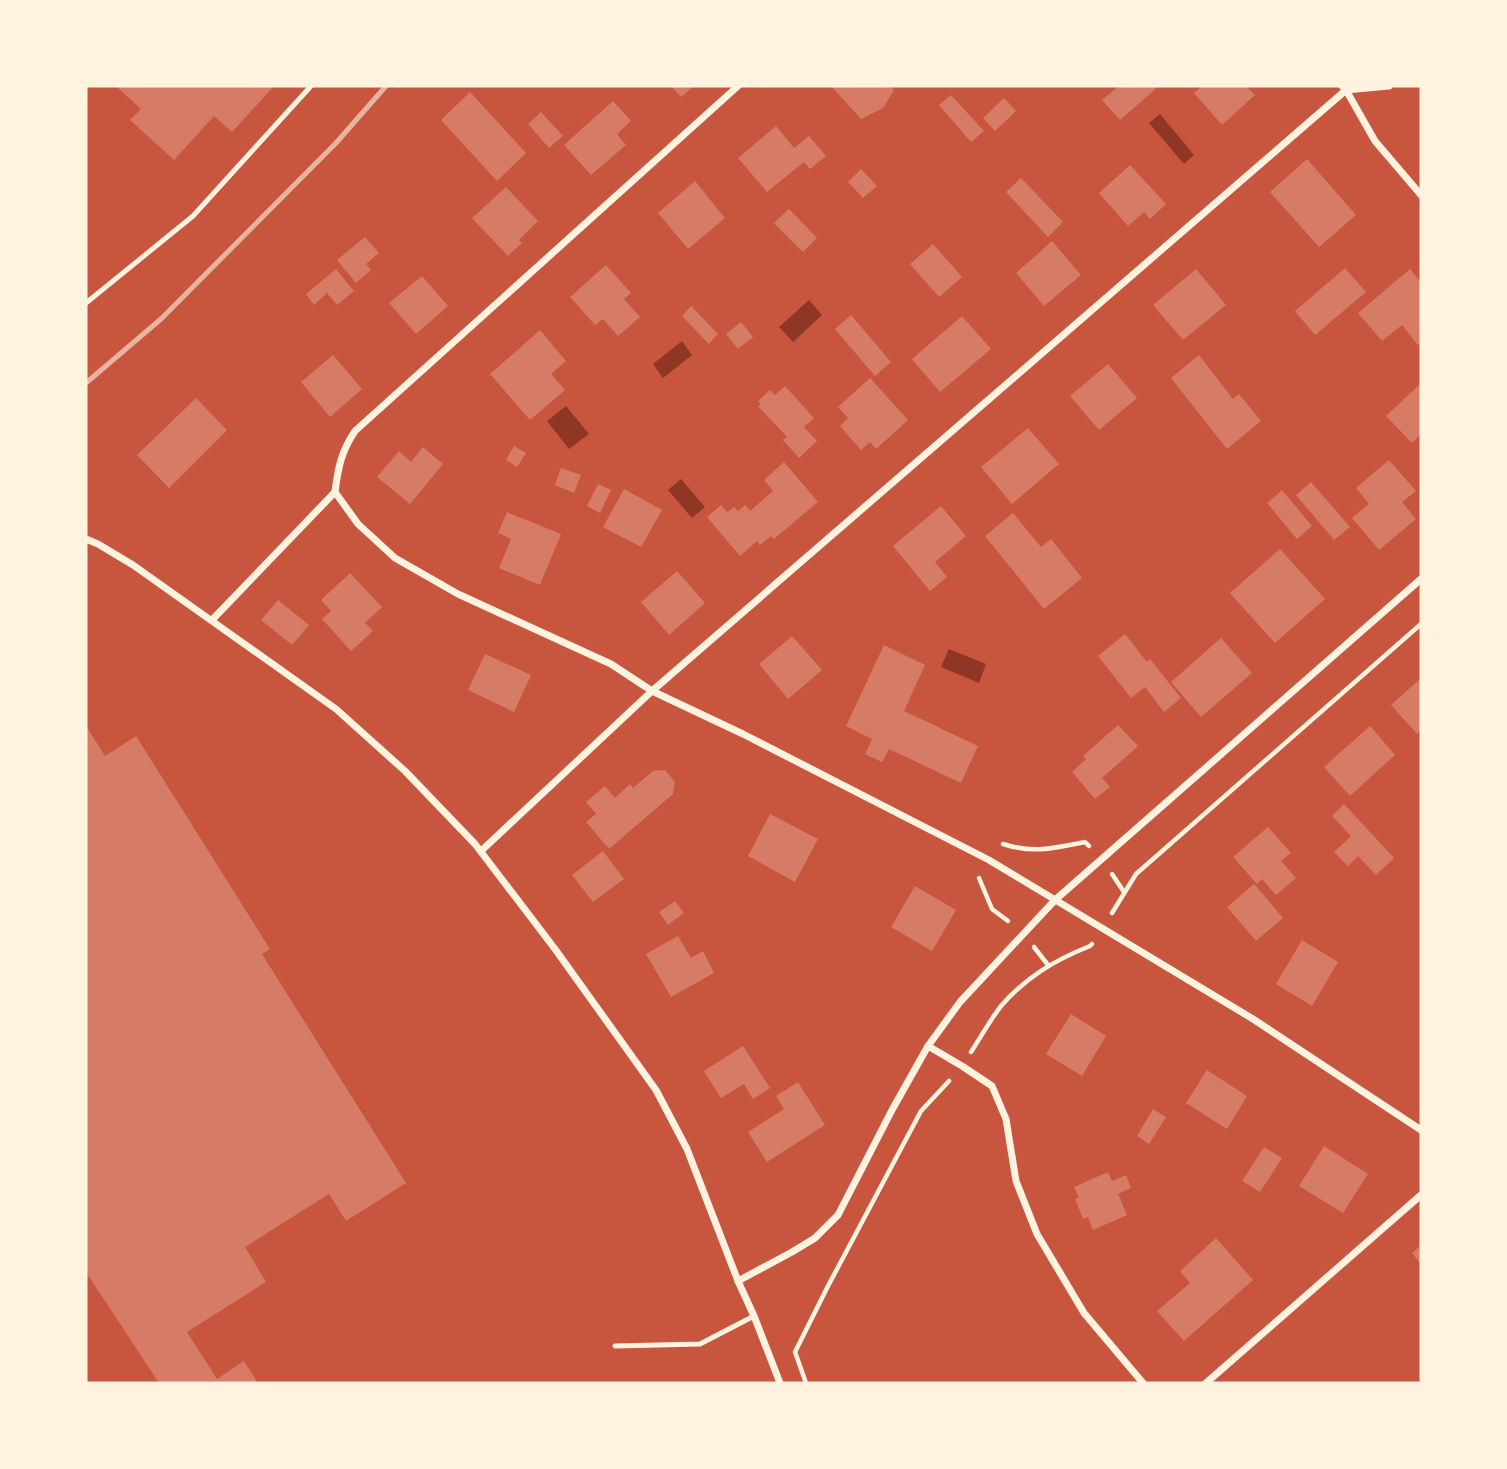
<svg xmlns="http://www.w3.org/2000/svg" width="1507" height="1469" viewBox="0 0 1507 1469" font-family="'Public Sans',sans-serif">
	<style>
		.water { fill: #8f3625 }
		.building { fill: #d67c66 }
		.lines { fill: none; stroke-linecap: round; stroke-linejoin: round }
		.path { stroke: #fff3e0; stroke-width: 4.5 }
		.service { stroke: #fff3e0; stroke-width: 5 }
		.minor { stroke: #fff3e0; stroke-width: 7 }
		.rail { stroke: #e9b49f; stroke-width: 5 }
	</style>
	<rect width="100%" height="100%" fill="#c8553d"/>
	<!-- water -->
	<g class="water">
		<polygon points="1160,114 1194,155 1184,164 1149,123"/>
		<polygon points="809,300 822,315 793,342 779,327"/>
		<polygon points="682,341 692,355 663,378 653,364"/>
		<polygon points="566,406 589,434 569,449 547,421"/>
		<polygon points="681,479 705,507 692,518 668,490"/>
		<polygon points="949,649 986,664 979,683 941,667"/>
	</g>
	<!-- building -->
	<g class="building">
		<polygon points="116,86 274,86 232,132 214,116 174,160 130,120 141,109"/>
		<polygon points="671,86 694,86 681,97"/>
		<polygon points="831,86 891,86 894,90 883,108 861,119"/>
		<polygon points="1119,86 1159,86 1120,120 1102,100"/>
		<polygon points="1202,86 1246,86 1255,95 1222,125 1194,93"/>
		<polygon points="470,92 526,153 497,181 441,120"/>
		<polygon points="951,95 984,131 971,142 939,105"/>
		<polygon points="1004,98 1016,111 995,131 983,118"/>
		<polygon points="613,101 631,121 617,134 626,145 591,175 564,145"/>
		<polygon points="541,112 563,136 549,148 528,124"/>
		<polygon points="776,126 794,148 809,136 826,156 810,169 804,162 767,192 738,158"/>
		<polygon points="1307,159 1356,215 1319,247 1270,192"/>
		<polygon points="1130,165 1166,204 1150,219 1144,212 1128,226 1099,193"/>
		<polygon points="861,169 877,186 863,198 848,182"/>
		<polygon points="1021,178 1063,222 1048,237 1006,192"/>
		<polygon points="695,181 725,218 688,249 658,213"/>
		<polygon points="506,187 538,221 519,240 522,243 508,256 472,218"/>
		<polygon points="789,209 817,238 803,252 774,223"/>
		<polygon points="365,237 379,253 366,264 371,270 356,283 337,260"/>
		<polygon points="1052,241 1081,275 1044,306 1016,273"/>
		<polygon points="933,244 962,277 939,297 910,264"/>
		<polygon points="606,265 631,293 624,299 640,317 618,336 603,319 595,325 570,297"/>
		<polygon points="1345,268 1366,292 1315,335 1295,311"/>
		<polygon points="336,269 354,291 337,305 327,293 314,305 306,294"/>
		<polygon points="1196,269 1226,305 1183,340 1153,305"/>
		<polygon points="1410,269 1421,283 1421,342 1418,345 1402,325 1382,341 1358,313"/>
		<polygon points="422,276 448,306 416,334 389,303"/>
		<polygon points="691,306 718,334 709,344 682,316"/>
		<polygon points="851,315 891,362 875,376 835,329"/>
		<polygon points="962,316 991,349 940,392 912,359"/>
		<polygon points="741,322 753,337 738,349 726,334"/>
		<polygon points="540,330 566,361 551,374 565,390 530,420 490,374"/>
		<polygon points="333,355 362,389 330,417 301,382"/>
		<polygon points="1199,355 1233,399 1239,394 1261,421 1227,449 1171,378"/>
		<polygon points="1108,364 1137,398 1099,430 1070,396"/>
		<polygon points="870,378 908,420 876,449 870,442 861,450 840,426 848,418 838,407"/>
		<polygon points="1421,383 1421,434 1412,443 1386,416"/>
		<polygon points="785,386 814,418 804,427 817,441 799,458 783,440 787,437 758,406 761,404 758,401 770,390 775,395"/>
		<polygon points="196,398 227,430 169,488 137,455"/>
		<polygon points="1028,428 1059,464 1012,504 981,467"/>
		<polygon points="514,446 526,453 517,467 506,460"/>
		<polygon points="423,447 443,464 410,504 377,477 399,451 411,462"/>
		<polygon points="1389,460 1416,491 1402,502 1416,519 1379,550 1352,518 1369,504 1356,488"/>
		<polygon points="784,462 818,502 774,539 771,536 760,545 757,541 740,556 707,517 721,505 727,512 734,507 738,511 745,505 750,511 773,491 764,480"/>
		<polygon points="561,468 581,475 574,493 555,485"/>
		<polygon points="1311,482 1350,527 1334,540 1296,495"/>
		<polygon points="598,484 611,490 600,513 587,506"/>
		<polygon points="624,489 662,510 641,547 603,527"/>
		<polygon points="1282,490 1312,526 1297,539 1267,503"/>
		<polygon points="941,506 966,536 935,562 947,577 930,591 893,546"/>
		<polygon points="507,512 561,534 540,585 499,568 511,539 498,533"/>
		<polygon points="1013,513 1041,547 1051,539 1082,578 1044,609 985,536"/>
		<polygon points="1280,549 1325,599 1275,643 1230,593"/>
		<polygon points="677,571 705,603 669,635 641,602"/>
		<polygon points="350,573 382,607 365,623 373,631 351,651 322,619 331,611 321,600"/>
		<polygon points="278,600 309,625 292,645 261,620"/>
		<polygon points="1125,634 1147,662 1150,659 1181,698 1164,712 1145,687 1131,698 1098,656"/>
		<polygon points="792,636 822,670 788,699 759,664"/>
		<polygon points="1221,638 1252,673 1201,717 1171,682"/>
		<polygon points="884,645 925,665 904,711 978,746 961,783 889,749 882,762 865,754 872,739 846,726"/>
		<polygon points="485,654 531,675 514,712 468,690"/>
		<polygon points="1421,678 1421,730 1417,734 1391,705"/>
		<polygon points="1118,725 1138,746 1102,778 1110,787 1095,799 1072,772 1086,759 1083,756"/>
		<polygon points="86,726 105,756 136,736 270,949 262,954 406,1183 346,1221 329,1194 245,1247 266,1282 187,1332 217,1379 244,1361 258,1383 159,1383 86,1272"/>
		<polygon points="1370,726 1395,755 1350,796 1324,767"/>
		<polygon points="665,770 675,782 673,794 609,849 586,822 596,814 586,802 605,786 615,798 630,784 633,788 653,771"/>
		<polygon points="1344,804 1394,858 1376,875 1358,856 1348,866 1334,852 1351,836 1332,816"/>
		<polygon points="770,814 818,839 795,882 748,856"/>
		<polygon points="1268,827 1291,853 1281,861 1296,878 1276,895 1262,879 1257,884 1233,857"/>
		<polygon points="603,851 624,879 593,902 572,875"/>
		<polygon points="1254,884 1283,918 1256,941 1227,907"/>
		<polygon points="915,886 956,910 932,951 891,927"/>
		<polygon points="675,901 684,913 668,925 659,912"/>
		<polygon points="678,936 691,958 703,951 714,973 671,997 646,954"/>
		<polygon points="1302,940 1338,962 1312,1006 1276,984"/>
		<polygon points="1071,1014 1106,1036 1082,1076 1046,1054"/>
		<polygon points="743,1046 770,1088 753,1099 744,1084 721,1098 704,1071"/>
		<polygon points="1207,1070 1247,1096 1227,1129 1186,1103"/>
		<polygon points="798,1082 825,1125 767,1162 748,1132 784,1109 776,1096"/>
		<polygon points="1153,1109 1166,1117 1149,1144 1137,1136"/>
		<polygon points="1324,1146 1368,1174 1343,1213 1299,1186"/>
		<polygon points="1264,1147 1282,1158 1260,1192 1242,1181"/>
		<polygon points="1108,1172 1112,1181 1126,1175 1131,1188 1118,1194 1127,1215 1093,1230 1088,1217 1083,1219 1075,1199 1079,1198 1074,1187"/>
		<polygon points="1216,1238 1253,1280 1184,1341 1157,1311 1190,1283 1180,1271"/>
		<polygon points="1421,1245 1421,1264 1412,1253"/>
	</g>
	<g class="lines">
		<!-- path -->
		<g class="path">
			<path d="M1003,844C1034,854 1053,848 1085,842L1089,846"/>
			<polyline points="1112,874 1124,892"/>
			<polyline points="979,878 992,909 1008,921"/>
			<polyline points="1112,913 1136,874 1421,624"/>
			<polyline points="1034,947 1048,965"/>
			<path d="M971,1052C981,1037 990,1020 1001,1006C1026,977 1055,960 1090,946L1092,944"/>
			<polyline points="806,1383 795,1352 828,1286 921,1111 949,1081"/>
		</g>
		<!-- service -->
		<g class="service">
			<polyline points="86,303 193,216 311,86"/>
			<polyline points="615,1346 700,1344 754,1316"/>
		</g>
		<!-- minor -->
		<g class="minor">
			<polyline points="1342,86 1346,90 1389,86"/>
			<polyline points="335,492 358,524 395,558 458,594 611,664 652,691 743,734 989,860 1253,1019 1421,1130"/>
			<path d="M335,492C338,468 341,452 355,431L738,86"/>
			<polyline points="86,539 98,544 133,565 336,709 405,771 475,844 555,949 656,1090 687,1149 738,1281 754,1316 780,1383"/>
			<polyline points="212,620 335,492"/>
			<polyline points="481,851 652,691 1346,90 1375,141 1421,195"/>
			<polyline points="928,1046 962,1066 992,1086 1006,1119 1016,1181 1037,1234 1084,1313 1143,1383"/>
			<polyline points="738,1281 792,1252 815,1238 838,1215 892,1110 928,1046 960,1002 1055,900 1421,579"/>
			<polyline points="1206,1383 1421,1195"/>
		</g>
		<!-- rail -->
		<polyline class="rail" points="86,383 161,319 336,143 386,86"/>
	</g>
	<!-- border -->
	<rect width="1507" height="1469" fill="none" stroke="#fff3e0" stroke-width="175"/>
</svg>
